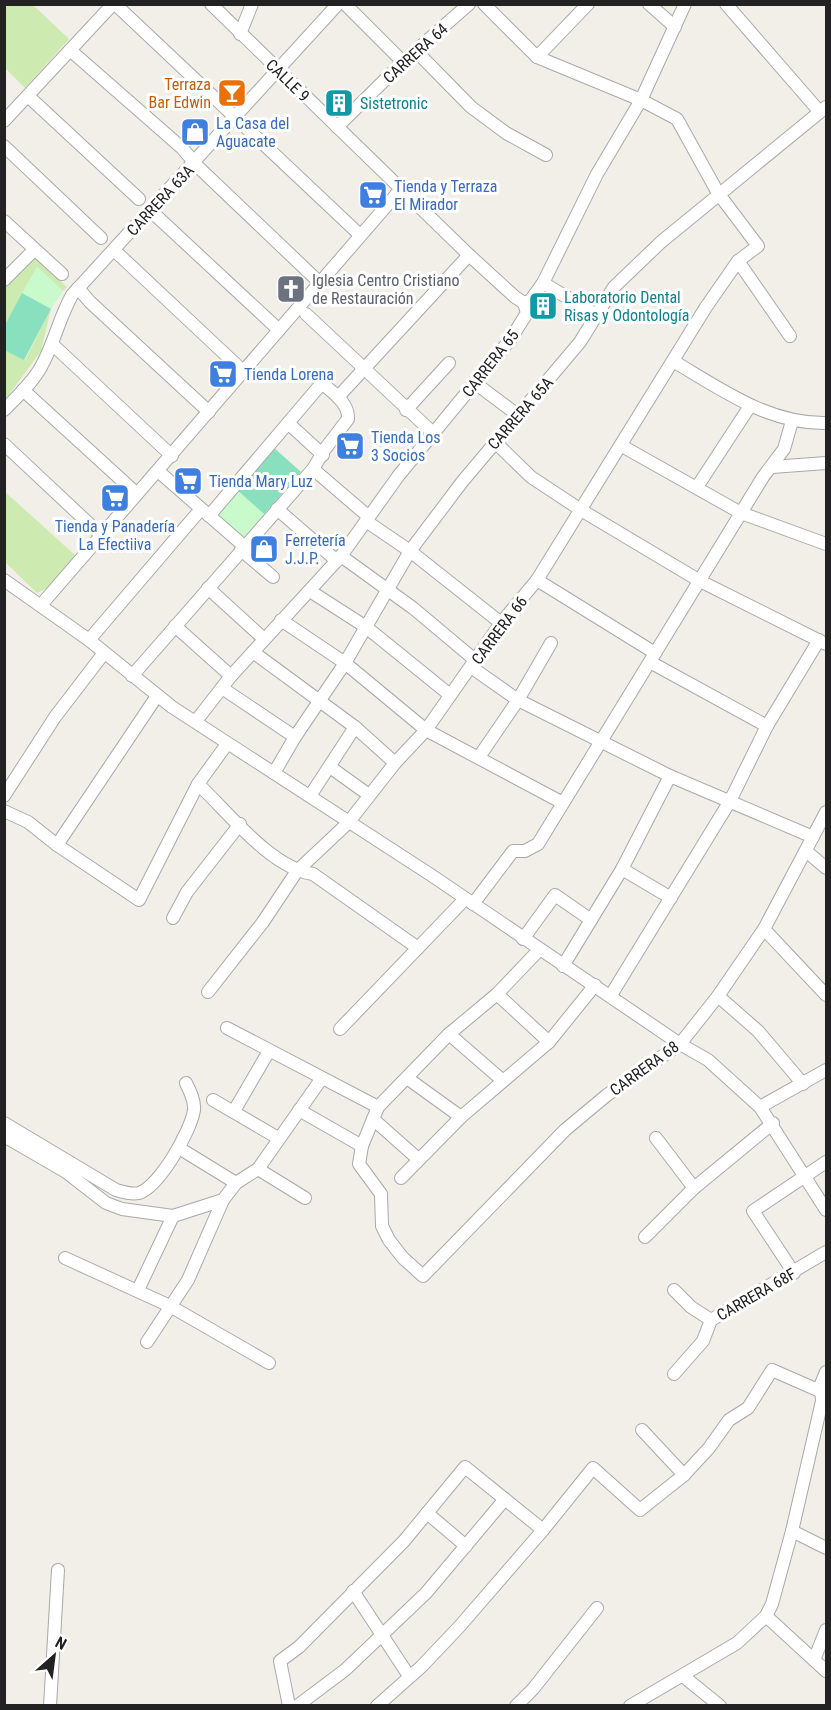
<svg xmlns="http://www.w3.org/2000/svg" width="831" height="1710" viewBox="0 0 831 1710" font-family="'Roboto Condensed',sans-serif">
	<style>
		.grass { fill: #cdebb0 }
		.park { fill: #c8facc }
		.pitch { fill: #88e0be }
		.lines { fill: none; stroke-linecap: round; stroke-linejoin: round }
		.minor-casing { stroke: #a9a9a9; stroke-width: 14 }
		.minor { stroke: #fff; stroke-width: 12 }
		.labels { text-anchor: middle; stroke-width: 6; stroke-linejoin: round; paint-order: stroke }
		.street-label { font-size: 16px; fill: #222; stroke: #fff }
		.food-label { font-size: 16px; fill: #c56008; stroke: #fff; text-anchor: end }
		.culture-label { font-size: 16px; fill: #0d838f; stroke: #fff; text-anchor: start }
		.shop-label { font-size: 16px; fill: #366cbe; stroke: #fff; text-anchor: start }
		.worship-label { font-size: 16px; fill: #5b616d; stroke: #fff; text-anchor: start }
	</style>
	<rect width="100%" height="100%" fill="#f2efe9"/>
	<!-- grass -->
	<g class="grass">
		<polygon points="4,5 33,5 69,39 25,88 5,68"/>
		<polygon points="33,256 67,287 63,291 37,267 5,325 5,287"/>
		<polygon points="51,309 41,351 5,400 5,350 25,360"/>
		<polygon points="4,491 75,555 51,586 37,593 5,562"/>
	</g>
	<!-- park -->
	<g class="park">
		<polygon points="37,267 63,291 51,309 22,293"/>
		<polygon points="273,447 301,472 244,537 216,512"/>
	</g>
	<!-- pitch -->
	<g class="pitch">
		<polygon points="22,293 51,309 24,360 4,350 5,325"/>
		<polygon points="273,447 301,472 264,514 236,489"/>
	</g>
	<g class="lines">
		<!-- minor casing -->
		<g class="minor-casing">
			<g id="minor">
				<polyline points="115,4 360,235"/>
				<polyline points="211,4 469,255 515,297 524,303"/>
				<polyline points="345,4 403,62"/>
				<polyline points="649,4 675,27"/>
				<polyline points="726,4 819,111"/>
				<polyline points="240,34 252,4"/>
				<polyline points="70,50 182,148 194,162"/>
				<polyline points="416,51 471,107 506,133 546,155"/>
				<polyline points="537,57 588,4"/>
				<polyline points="28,96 139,199"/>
				<polyline points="4,121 113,4"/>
				<polyline points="337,127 403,62 469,4"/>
				<polyline points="4,146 101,238"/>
				<polyline points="194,163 320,283"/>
				<polyline points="151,211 279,330"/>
				<polyline points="4,221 62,274"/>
				<polyline points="114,250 244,372"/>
				<polyline points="738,261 790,336"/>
				<polyline points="4,280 34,250"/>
				<polyline points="543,283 595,314"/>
				<polyline points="78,288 90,302 209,412"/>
				<polyline points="524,303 530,301 543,283 597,174 641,100 685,4"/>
				<polyline points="306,314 433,433"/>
				<polyline points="52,344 172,456"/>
				<path d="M673,361C721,389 768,424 826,423"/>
				<polyline points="475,383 519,416"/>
				<polyline points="23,390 137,494"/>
				<polyline points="338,397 469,255"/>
				<path d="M4,410C17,397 32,383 41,367C54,344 59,318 72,295L338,4"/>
				<polyline points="406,410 449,363"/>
				<polyline points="288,423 323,455"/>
				<polyline points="495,442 531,477 581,510 700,581 826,644"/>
				<polyline points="4,444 101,535"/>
				<polyline points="622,446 741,513 826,544"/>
				<polyline points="772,467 826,463"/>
				<polyline points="313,469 369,517"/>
				<polyline points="158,471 244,546"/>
				<polyline points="697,487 750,406"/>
				<polyline points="277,509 337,561"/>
				<polyline points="366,521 410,551 501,623"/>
				<polyline points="241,550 273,577"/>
				<polyline points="341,556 413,608 475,660"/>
				<polyline points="4,580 89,640 172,707 431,875 680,1044 708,1060 760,1107 826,1210"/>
				<polyline points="537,580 655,653"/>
				<polyline points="208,588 264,639"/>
				<polyline points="310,591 366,627 450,695"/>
				<polyline points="41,605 401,189"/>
				<polyline points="281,620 345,663 426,730 563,803"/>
				<polyline points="175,626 231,676"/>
				<polyline points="89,640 201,509"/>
				<polyline points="253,652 355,727 395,763"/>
				<polyline points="650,662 767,726"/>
				<polyline points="471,667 518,700 670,776 813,837"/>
				<path d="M132,676L313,469L325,449L348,419C349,403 333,393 322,383L209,516"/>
				<polyline points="222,688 295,737"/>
				<polyline points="196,721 231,676 341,556 399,475 510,340 527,313 524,303"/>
				<polyline points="479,757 518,700 551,643"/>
				<polyline points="330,767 369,795"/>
				<polyline points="274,773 295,737 345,663 410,551 462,482 580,342 614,287 661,242 826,107"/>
				<path d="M198,784C229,813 271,868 313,874L418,948"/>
				<polyline points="4,796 55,717 104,653"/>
				<polyline points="310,796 355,727"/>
				<polyline points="4,811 28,822 57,845 139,900 198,784 227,744"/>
				<polyline points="57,845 157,696"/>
				<polyline points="806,851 826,868"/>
				<polyline points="622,869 671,898"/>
				<polyline points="473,904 513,851 525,851 538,844 763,477 784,449 792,421"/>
				<polyline points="173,918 187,892 240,824"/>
				<polyline points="764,929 826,995"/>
				<polyline points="523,939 555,895 591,920"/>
				<polyline points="539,950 497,994 449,1034 378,1107 362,1146 359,1164 381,1194 382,1226 389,1240 403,1258 423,1276 565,1130 607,1095 680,1044 718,996 764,929 826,812"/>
				<polyline points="563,966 622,869 670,776"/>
				<polyline points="208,992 263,922 297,871 348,823 395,763 426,730 501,623 537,580 706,307 738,261 758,246 718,193 677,119 641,100 537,57 484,4"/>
				<polyline points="497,994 549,1042"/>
				<polyline points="611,995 730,801 767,726 819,640"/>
				<polyline points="718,996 758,1031 803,1084"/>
				<polyline points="227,1028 378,1107"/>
				<polyline points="340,1029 465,899"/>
				<polyline points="449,1034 502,1080"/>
				<polyline points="407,1078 461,1117"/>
				<polyline points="213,1100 278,1138"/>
				<polyline points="760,1107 826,1070"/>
				<polyline points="299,1110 362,1146"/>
				<polyline points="234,1111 269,1051"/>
				<polyline points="373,1119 417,1158"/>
				<path d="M4,1123L116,1190C123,1192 131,1195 139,1193C159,1187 191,1131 194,1110C195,1101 190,1091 186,1083"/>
				<polyline points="4,1136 66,1172 106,1203 122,1209 173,1216 223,1200 236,1183 258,1169 322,1078"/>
				<polyline points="656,1138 694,1188"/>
				<polyline points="179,1148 236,1183"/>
				<polyline points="258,1169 305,1198"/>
				<polyline points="401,1178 461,1117 549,1042 595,985"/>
				<polyline points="645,1237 694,1188 773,1123"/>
				<polyline points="65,1258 170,1306 269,1363"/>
				<polyline points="794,1273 753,1211 826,1162"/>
				<polyline points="138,1290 173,1216"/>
				<polyline points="674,1290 691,1307 711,1320"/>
				<polyline points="147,1342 188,1280 223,1200"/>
				<polyline points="674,1374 703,1341 711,1320 826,1252"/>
				<polyline points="642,1430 684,1475"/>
				<polyline points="427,1513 466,1546"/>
				<polyline points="792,1531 826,1548"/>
				<polyline points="353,1591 409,1676"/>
				<polyline points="766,1616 826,1671"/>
				<polyline points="814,1660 826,1630"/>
				<polyline points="683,1676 720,1706"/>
				<polyline points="50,1706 58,1570"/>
				<polyline points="289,1706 280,1661 299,1647 404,1541 465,1467 543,1530"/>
				<polyline points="297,1706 345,1670 426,1593 505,1499"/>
				<polyline points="377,1706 421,1667 459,1627 543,1530 593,1468 640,1510 684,1475 709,1448 729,1420 748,1408 772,1370 820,1391 826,1397"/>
				<polyline points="516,1706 533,1689 597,1608"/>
				<polyline points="630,1706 737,1643 766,1616 772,1604 792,1531 822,1401 821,1384 826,1372"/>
			</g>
		</g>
		<!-- minor -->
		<use href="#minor" class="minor"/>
	</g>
	<!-- icons -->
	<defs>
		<g id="bar-square" transform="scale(1.5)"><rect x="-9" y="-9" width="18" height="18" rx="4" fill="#e8710a" stroke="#fff"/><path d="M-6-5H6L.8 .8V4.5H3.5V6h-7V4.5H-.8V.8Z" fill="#fff"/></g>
		<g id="building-square" transform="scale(1.5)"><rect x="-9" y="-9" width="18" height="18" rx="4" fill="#0f9aa8" stroke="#fff"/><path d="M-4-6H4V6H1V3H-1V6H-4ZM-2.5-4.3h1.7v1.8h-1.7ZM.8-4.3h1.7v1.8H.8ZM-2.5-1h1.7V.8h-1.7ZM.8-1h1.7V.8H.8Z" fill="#fff"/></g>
		<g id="shop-square" transform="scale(1.5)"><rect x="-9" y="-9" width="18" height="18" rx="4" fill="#3f7fe0" stroke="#fff"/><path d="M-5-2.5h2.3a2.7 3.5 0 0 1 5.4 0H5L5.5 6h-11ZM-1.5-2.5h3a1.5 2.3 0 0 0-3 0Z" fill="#fff"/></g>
		<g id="supermarket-square" transform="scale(1.5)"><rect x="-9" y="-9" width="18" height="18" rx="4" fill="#3f7fe0" stroke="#fff"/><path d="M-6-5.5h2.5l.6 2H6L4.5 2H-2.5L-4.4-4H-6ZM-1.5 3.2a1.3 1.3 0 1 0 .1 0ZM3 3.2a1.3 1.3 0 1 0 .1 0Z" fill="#fff"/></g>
		<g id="church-square" transform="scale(1.5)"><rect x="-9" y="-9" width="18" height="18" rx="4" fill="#6b7280" stroke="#fff"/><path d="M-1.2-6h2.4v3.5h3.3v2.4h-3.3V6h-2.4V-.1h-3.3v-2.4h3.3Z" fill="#fff"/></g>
	</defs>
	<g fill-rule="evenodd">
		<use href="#bar-square" x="232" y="93"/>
		<use href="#building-square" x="339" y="103"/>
		<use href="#shop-square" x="195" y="132"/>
		<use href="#supermarket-square" x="373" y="195"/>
		<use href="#church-square" x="291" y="289"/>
		<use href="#building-square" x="543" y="306"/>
		<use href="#supermarket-square" x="223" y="374"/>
		<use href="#supermarket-square" x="350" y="446"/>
		<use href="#supermarket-square" x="188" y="481"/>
		<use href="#supermarket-square" x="115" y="498"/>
		<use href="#shop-square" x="264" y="549"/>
	</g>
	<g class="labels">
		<!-- street labels -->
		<g class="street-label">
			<text transform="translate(415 53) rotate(-42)" y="6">CARRERA 64</text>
			<text transform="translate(288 80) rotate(44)" y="6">CALLE 9</text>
			<text transform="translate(160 200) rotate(-47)" y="6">CARRERA 63A</text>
			<text transform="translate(490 363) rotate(-52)" y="6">CARRERA 65</text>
			<text transform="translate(520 413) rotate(-49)" y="6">CARRERA 65A</text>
			<text transform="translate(499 630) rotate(-53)" y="6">CARRERA 66</text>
			<text transform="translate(644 1068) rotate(-36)" y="6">CARRERA 68</text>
			<text transform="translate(756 1294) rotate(-30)" y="6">CARRERA 68F</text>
		</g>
		<!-- food labels -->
		<g class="food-label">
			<text x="211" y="90">Terraza<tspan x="211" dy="18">Bar Edwin</tspan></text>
		</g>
		<!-- culture labels -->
		<g class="culture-label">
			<text x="360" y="109">Sistetronic</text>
			<text x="564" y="303">Laboratorio Dental<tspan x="564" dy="18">Risas y Odontología</tspan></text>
		</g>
		<!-- shop labels -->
		<g class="shop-label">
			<text x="216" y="129">La Casa del<tspan x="216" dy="18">Aguacate</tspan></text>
			<text x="394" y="192">Tienda y Terraza<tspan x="394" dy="18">El Mirador</tspan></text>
			<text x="244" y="380">Tienda Lorena</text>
			<text x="371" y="443">Tienda Los<tspan x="371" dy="18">3 Socios</tspan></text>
			<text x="209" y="487">Tienda Mary Luz</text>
			<text x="115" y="532" text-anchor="middle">Tienda y Panadería<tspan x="115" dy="18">La Efectiiva</tspan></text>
			<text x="285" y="546">Ferretería<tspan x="285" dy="18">J.J.P.</tspan></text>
		</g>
		<!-- worship labels -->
		<g class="worship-label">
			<text x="312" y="286">Iglesia Centro Cristiano<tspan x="312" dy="18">de Restauración</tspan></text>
		</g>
	</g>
	<!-- border -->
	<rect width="831" height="1710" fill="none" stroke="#222222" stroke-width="12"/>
	<!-- north arrow -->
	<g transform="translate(54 1656) rotate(28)" stroke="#ffffff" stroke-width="4.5" paint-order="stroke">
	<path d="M0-4.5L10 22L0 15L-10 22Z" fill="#222222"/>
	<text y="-9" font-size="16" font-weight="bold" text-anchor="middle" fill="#222222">N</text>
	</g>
</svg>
